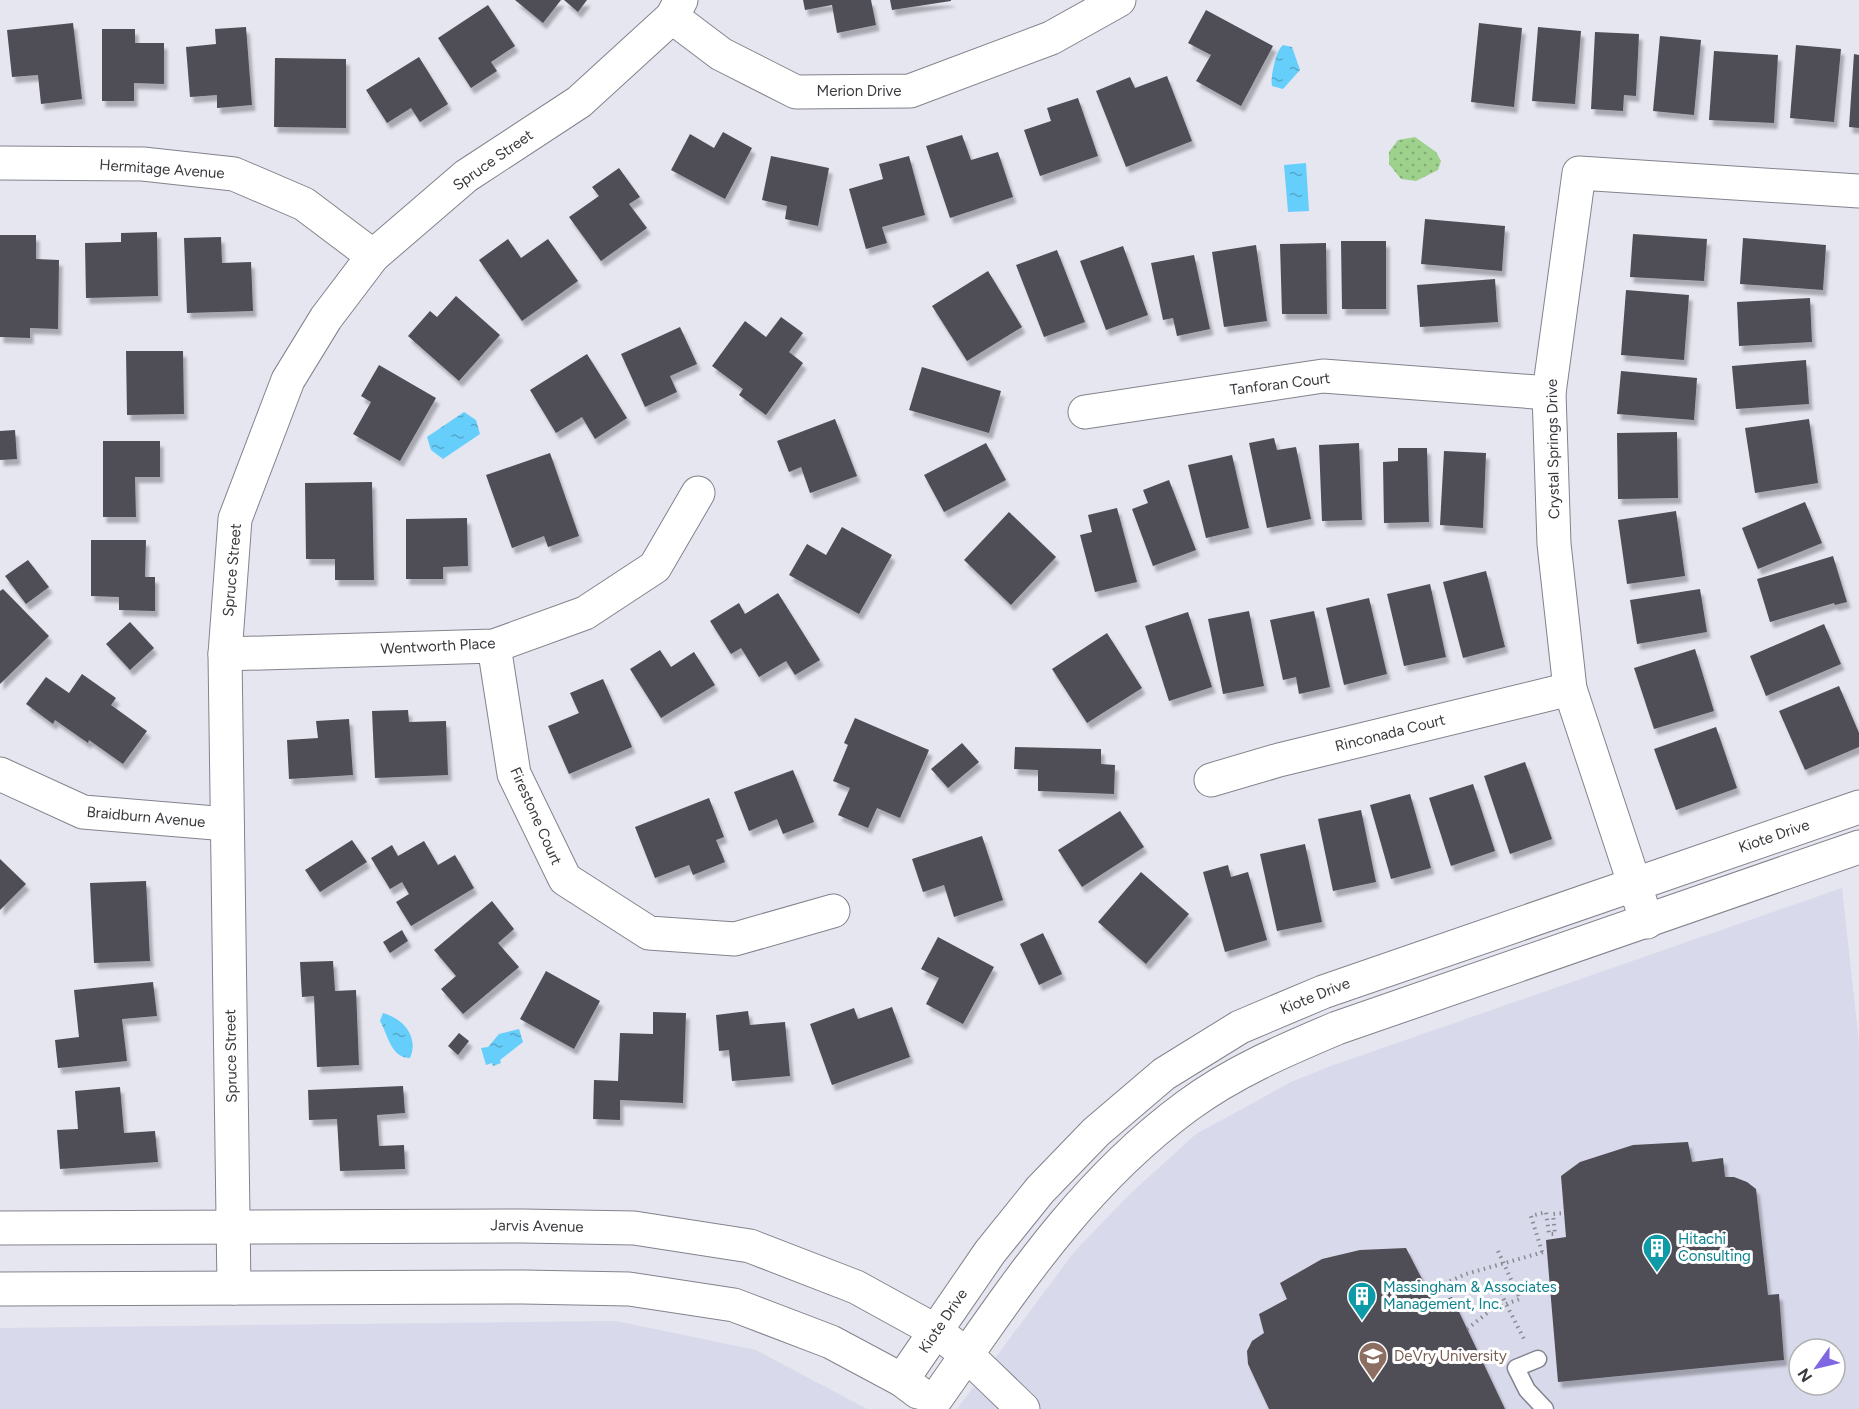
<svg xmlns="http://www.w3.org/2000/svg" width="1859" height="1409" viewBox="0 0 1859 1409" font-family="Figtree,sans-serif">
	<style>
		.built { fill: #d8d9ea; fill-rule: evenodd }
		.park { fill: url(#park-dots) }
		.water { fill: url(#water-ripples) }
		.building { fill: #4f4d55; filter: url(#shadow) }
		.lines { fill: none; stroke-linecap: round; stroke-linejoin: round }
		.lane-casing { stroke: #82838c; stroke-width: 19 }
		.street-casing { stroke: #82838c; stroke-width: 35 }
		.secondary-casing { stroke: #82838c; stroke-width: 35 }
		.path { stroke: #8a8b92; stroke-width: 4; stroke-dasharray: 1.5 4.5; stroke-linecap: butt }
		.lane { stroke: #fff; stroke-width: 16 }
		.street { stroke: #fff; stroke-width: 33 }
		.secondary { stroke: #fff; stroke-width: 33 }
		.labels { text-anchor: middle; stroke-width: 6; stroke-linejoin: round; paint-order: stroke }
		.street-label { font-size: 15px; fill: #3a3a3e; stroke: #fff }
		.culture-label { font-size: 15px; fill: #0d838f; stroke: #fff; text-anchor: start }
		.education-label { font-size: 15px; fill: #785e54; stroke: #fff; text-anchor: start }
	</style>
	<defs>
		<pattern id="park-dots" width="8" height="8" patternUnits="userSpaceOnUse" patternTransform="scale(1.5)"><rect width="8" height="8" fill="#9dd18c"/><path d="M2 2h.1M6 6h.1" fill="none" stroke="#81ab74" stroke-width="1.8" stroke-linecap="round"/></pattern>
		<pattern id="water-ripples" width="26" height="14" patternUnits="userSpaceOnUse" patternTransform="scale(1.5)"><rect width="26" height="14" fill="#65cefa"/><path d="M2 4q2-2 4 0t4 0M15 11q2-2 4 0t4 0" fill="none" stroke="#54a8cc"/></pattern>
		<filter id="shadow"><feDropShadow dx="3.5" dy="6" stdDeviation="1.5" flood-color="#0004"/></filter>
	</defs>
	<rect width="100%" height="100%" fill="#e5e6f0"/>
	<!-- built -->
	<g class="built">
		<path d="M1842,888L1859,1043V1409H957L1075,1251L1130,1194L1196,1134L1291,1082L1331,1066ZM1799,1349H1835V1385H1799Z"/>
		<polygon points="616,1321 756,1350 867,1409 0,1409 0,1328"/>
	</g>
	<!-- park -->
	<polygon class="park" points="1415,137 1436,152 1441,161 1438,170 1416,181 1401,179 1389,164 1389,152 1398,140"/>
	<!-- water -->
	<g class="water">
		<path d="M1283,45L1292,47L1300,70L1283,89L1272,86C1270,77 1276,50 1283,45Z"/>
		<polygon points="1306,163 1309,211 1288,212 1284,165"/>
		<polygon points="464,412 476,420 480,434 443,459 431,450 427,437"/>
		<path d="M383,1013C404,1019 419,1037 410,1058C391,1058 388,1035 380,1021Z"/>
		<polygon points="519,1029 523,1042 500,1060 501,1063 493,1066 492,1063 486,1065 481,1048 488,1047 499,1034"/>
	</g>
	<!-- building -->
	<g class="building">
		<polygon points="515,0 561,0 543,23"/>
		<polygon points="564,0 587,0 578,12"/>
		<polygon points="803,0 871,0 876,25 837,33 832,5 805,10"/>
		<polygon points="890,0 951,0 951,1 892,10"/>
		<polygon points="488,5 515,46 491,62 497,71 471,88 438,38"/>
		<polygon points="1206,10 1273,46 1241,106 1196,81 1211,55 1188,43"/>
		<polygon points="73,23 82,99 41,104 38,75 12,77 7,30"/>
		<polygon points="1479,23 1522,28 1514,107 1471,102"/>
		<polygon points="246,27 252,105 217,108 217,95 190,97 186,47 216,44 215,29"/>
		<polygon points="1538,27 1581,31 1575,104 1532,101"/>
		<polygon points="102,29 135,29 135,43 164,43 164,84 134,83 134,101 102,101"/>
		<polygon points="1595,32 1639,34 1636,96 1624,95 1623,111 1591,109"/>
		<polygon points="1660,36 1701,40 1694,115 1653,111"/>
		<polygon points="1796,45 1841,49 1834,122 1790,118"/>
		<polygon points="1714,51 1778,55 1774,123 1709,120"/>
		<polygon points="1854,54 1859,55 1859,128 1849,127"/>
		<polygon points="419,57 448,104 420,122 411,108 387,123 366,90"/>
		<polygon points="275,58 346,59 346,128 274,127"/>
		<polygon points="1167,76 1192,141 1126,167 1096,91 1130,77 1135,88"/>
		<polygon points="1078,98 1098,156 1040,176 1024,130 1051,121 1047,108"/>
		<polygon points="723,132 752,148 725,199 671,170 690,134 714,148"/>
		<polygon points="962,135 971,160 998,152 1013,197 950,218 926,146"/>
		<polygon points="771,156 829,168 818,226 785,219 787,206 762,200"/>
		<polygon points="909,156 925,215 882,227 887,243 866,249 849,189 883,179 879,164"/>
		<polygon points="619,168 640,197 629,204 647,228 601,261 569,217 599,196 592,187"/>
		<polygon points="1425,219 1505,226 1502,271 1421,264"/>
		<polygon points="157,232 158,296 86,298 85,243 121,242 121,233"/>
		<polygon points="1633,234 1707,239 1704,281 1630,277"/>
		<polygon points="0,235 36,235 36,259 59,260 58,329 30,328 30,338 0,337"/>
		<polygon points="221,237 222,263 251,262 253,311 187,313 184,238"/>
		<polygon points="1743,238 1826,245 1823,290 1740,284"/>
		<polygon points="508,239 521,258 548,239 578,281 522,321 479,260"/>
		<polygon points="1341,241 1386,241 1386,309 1342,309"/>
		<polygon points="1326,243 1327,314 1282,314 1280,244"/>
		<polygon points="1256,245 1267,321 1224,327 1212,252"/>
		<polygon points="1123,246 1148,315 1106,330 1080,261"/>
		<polygon points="1057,250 1085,322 1044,337 1016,265"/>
		<polygon points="1194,255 1210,329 1177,336 1173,318 1163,320 1151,263"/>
		<polygon points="988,271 1022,327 967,361 932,306"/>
		<polygon points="1495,279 1498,322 1420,327 1417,285"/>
		<polygon points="1626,290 1689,295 1684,360 1621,355"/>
		<polygon points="456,296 500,335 459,381 408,336 430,311 437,317"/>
		<polygon points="1810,298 1812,342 1739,346 1737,302"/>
		<polygon points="781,317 803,333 789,352 803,363 766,415 739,395 743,389 712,366 745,321 766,337"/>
		<polygon points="680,327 697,364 670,376 677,392 645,407 621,354"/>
		<polygon points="126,351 183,351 184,414 127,415"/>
		<polygon points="587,354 627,418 595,439 582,417 556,433 530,390"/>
		<polygon points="1806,360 1809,404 1736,409 1732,366"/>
		<polygon points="379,365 436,398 400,461 353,434 371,402 361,396"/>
		<polygon points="922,367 1001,391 989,433 909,410"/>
		<polygon points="1621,371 1697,378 1694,420 1617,414"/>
		<polygon points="835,419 857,476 810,493 801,467 789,472 777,441"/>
		<polygon points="1809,419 1818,483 1755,493 1745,428"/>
		<polygon points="15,430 17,459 0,460 0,431"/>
		<polygon points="1677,432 1678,498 1618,499 1617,433"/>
		<polygon points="1274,438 1277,450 1296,447 1311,519 1267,528 1249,443"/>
		<polygon points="103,441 160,441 160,477 135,477 136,517 103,517"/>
		<polygon points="986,443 1006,480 944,512 924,475"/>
		<polygon points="1359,443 1362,520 1322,521 1319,445"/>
		<polygon points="1398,448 1427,448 1429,522 1384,523 1383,462 1398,461"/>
		<polygon points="1444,451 1486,453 1483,528 1440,525"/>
		<polygon points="550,453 579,536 548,547 544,536 512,548 486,475"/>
		<polygon points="1232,455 1249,528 1206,538 1188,465"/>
		<polygon points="1169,480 1196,550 1153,566 1132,509 1148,503 1143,490"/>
		<polygon points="372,482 374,580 335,580 335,559 306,559 305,483"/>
		<polygon points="1805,502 1822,543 1758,569 1742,528"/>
		<polygon points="1117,508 1137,582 1095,592 1080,535 1092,532 1088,515"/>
		<polygon points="1676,511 1685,576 1627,584 1618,520"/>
		<polygon points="1009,512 1056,557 1011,605 964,560"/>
		<polygon points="467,518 468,566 443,567 443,579 406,579 406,519"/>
		<polygon points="842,527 892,555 859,614 789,575 807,544 826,555"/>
		<polygon points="91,540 146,540 145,577 155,577 155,611 119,610 119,597 91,596"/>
		<polygon points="1833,556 1847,602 1835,605 1834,603 1770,622 1757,579"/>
		<polygon points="28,560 49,587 26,604 5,576"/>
		<polygon points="1486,571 1505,647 1463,658 1443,582"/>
		<polygon points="1430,584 1446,657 1404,666 1387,594"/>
		<polygon points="3,589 49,636 0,684 0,591"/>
		<polygon points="1700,589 1707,632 1637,644 1630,600"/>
		<polygon points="778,593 820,660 795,675 786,661 759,677 741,648 731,654 710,621 739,603 745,614"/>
		<polygon points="1369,598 1387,674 1344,685 1326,608"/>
		<polygon points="1249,611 1264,686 1223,694 1208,619"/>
		<polygon points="1314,611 1330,687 1299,694 1296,677 1283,680 1270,620"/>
		<polygon points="1188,612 1212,687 1169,701 1145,626"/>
		<polygon points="130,622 154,648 130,670 106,644"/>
		<polygon points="1824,624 1841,664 1766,696 1750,656"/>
		<polygon points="1107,633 1142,688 1087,723 1052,669"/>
		<polygon points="1695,649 1714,711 1654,729 1634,668"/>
		<polygon points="660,650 671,667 694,652 715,685 661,718 630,669"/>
		<polygon points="82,674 116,698 111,705 147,731 123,764 89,740 88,743 55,720 53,724 26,704 46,677 69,693"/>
		<polygon points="603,679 632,747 569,774 548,726 579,713 570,693"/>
		<polygon points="1839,686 1859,733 1859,747 1805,770 1779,711"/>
		<polygon points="408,710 409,722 446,721 448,775 375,778 372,711"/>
		<polygon points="855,718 929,750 900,818 877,808 868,828 838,815 850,788 833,781 848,745 844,743"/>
		<polygon points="349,719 353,775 289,779 287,740 318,738 316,721"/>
		<polygon points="1716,727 1737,788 1676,810 1654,749"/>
		<polygon points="962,743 979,762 948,788 931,769"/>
		<polygon points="1015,747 1101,749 1101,764 1115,765 1114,794 1038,791 1038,770 1014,769"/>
		<polygon points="1525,762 1552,839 1510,854 1484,776"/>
		<polygon points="793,770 814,822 783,834 777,819 749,831 734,792"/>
		<polygon points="1473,784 1495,851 1451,866 1429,798"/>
		<polygon points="1410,794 1431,868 1391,879 1370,805"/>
		<polygon points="709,798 724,837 716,840 725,862 693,875 689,865 655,878 635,827"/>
		<polygon points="1361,810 1376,882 1333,891 1318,819"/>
		<polygon points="1120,811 1144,847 1082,887 1058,850"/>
		<polygon points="982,836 1003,900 954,917 944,885 923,892 912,859"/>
		<polygon points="352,840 367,862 320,892 305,870"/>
		<polygon points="424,841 438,865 455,855 474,888 411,926 396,902 409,894 402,882 390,889 371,858 392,845 398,856"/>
		<polygon points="1305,844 1322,922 1277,931 1260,854"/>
		<polygon points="0,859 26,884 0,910"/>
		<polygon points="1228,865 1231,877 1248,872 1267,940 1225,952 1203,872"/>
		<polygon points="1141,872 1189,914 1146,964 1098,922"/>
		<polygon points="146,881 150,961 94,963 90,883"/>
		<polygon points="492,901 514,929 498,943 519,967 463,1014 441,989 456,976 434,950"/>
		<polygon points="402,930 408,941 390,953 383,942"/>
		<polygon points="1043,933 1062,974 1039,985 1020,944"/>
		<polygon points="938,937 994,967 963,1024 926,1004 939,978 921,969"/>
		<polygon points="333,961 335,991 356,990 359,1065 317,1067 314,996 302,997 300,962"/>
		<polygon points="546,971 600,1001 574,1049 520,1019"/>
		<polygon points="153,982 157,1016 122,1019 127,1061 58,1068 55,1040 79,1037 74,990"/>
		<polygon points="892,1007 910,1057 832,1085 810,1024 854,1008 858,1019"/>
		<polygon points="748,1011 750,1025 785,1022 790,1076 732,1081 729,1050 719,1051 716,1015"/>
		<polygon points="653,1012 686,1013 683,1103 620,1100 620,1120 593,1119 594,1080 618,1081 620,1033 653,1034"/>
		<polygon points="459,1033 469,1041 458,1055 448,1046"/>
		<polygon points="403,1086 405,1113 377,1115 379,1146 404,1145 405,1169 340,1171 337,1119 309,1120 308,1090"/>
		<polygon points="120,1087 124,1133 155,1131 158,1162 60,1169 57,1130 78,1129 75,1091"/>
		<polygon points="1688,1142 1692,1162 1723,1158 1725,1177 1734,1177 1747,1182 1756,1189 1768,1295 1779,1294 1784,1360 1558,1382 1546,1240 1566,1237 1561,1176 1580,1162 1633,1145"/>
		<polygon points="1406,1248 1435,1304 1452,1297 1505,1409 1269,1409 1248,1364 1247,1351 1252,1341 1264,1333 1259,1314 1287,1299 1280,1283 1322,1259 1360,1250"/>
	</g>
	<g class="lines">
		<!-- lane casing -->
		<g class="lane-casing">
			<polyline id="lane" points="1538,1359 1516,1368 1527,1390 1545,1409"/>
		</g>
		<!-- street casing -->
		<g class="street-casing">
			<g id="street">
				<polyline points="672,17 721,54 796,92 910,91 1051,38 1119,0"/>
				<polyline points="0,163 143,164 234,174 304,204 373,256"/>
				<polyline points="1085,412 1323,376 1549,393"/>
				<polyline points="494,646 514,774 565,879 649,933 735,939 833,911"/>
				<polyline points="225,654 494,646 585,613 655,567 698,493"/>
				<polyline points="0,774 83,812 227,824"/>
				<polyline points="1211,780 1279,760 1570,689"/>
				<polyline points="1647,922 1570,689 1554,544 1549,393 1579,173 1859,191"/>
				<polyline points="234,1288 225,654 235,519 288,380 326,318 373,256 466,176 579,102 672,17 681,0"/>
			</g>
		</g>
		<!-- secondary casing -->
		<g class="secondary-casing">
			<g id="secondary">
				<polyline points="0,1228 523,1226 634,1228 750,1246 856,1287 936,1331 967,1355 1023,1409"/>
				<polyline points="0,1289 523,1287 629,1289 734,1305 831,1342 902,1380 918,1392"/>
				<polyline points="902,1380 990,1252 1040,1190 1096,1132 1164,1074 1240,1027 1323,992 1859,807"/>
				<path d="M933,1403C1010,1294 1077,1187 1187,1106C1233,1072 1285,1050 1337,1028L1859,847"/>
			</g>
		</g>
		<!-- path -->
		<g class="path">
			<polyline points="1498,1251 1520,1299 1506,1304 1500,1291 1513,1287"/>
			<polyline points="1542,1252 1531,1216 1546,1212 1549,1234 1555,1234 1553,1214 1564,1213"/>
			<polyline points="1428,1291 1466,1274 1547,1251"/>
			<polyline points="1467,1329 1491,1310 1506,1304 1524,1339"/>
			<polyline points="1483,1363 1497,1355"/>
		</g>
		<!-- lane -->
		<use href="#lane" class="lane"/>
		<!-- street -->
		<use href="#street" class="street"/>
		<!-- secondary -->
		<use href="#secondary" class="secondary"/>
	</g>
	<!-- icons -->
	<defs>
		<g id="building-pin" transform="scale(1.5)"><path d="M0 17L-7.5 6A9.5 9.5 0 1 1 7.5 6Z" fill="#0f9aa8" stroke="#fff"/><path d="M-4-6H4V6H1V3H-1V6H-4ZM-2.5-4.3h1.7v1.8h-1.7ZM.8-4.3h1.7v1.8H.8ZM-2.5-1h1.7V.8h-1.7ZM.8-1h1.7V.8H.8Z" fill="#fff"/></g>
		<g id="university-pin" transform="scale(1.5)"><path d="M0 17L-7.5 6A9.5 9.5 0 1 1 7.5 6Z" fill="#8d6e63" stroke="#fff"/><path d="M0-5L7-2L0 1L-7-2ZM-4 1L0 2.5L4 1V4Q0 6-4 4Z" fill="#fff"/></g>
	</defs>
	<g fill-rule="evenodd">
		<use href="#building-pin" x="1657" y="1248"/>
		<use href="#building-pin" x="1362" y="1296"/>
		<use href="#university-pin" x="1373" y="1356"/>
	</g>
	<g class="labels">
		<!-- street labels -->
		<g class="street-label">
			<text x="859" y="96">Merion Drive</text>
			<text transform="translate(493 160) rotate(-35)" y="5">Spruce Street</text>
			<text transform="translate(162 169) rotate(4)" y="5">Hermitage Avenue</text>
			<text transform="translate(1280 384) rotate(-7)" y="5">Tanforan Court</text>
			<text transform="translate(1553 449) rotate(-91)" y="5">Crystal Springs Drive</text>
			<text transform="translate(232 570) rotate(-85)" y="5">Spruce Street</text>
			<text transform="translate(438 646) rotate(-3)" y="5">Wentworth Place</text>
			<text transform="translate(1390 733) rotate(-14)" y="5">Rinconada Court</text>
			<text transform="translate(536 816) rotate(66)" y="5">Firestone Court</text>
			<text transform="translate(146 817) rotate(5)" y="5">Braidburn Avenue</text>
			<text transform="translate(1774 836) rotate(-19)" y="5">Kiote Drive</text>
			<text transform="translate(1315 996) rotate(-22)" y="5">Kiote Drive</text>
			<text transform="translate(231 1056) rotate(-91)" y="5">Spruce Street</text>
			<text transform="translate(537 1226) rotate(1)" y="5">Jarvis Avenue</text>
			<text transform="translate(943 1321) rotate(-56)" y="5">Kiote Drive</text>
		</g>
		<!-- culture labels -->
		<g class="culture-label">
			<text x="1678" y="1244">Hitachi<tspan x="1678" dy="17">Consulting</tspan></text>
			<text x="1383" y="1292">Massingham &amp; Associates<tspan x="1383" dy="17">Management, Inc.</tspan></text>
		</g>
		<!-- education labels -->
		<g class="education-label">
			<text x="1394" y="1361">DeVry University</text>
		</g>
	</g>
	<!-- north arrow -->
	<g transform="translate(1817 1367) rotate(236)"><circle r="28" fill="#ffffff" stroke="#b0b0b2" stroke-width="1.5"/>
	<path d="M0-4.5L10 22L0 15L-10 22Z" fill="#7f67e3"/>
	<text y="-9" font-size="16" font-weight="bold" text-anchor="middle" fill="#3a3a3e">N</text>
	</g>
</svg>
